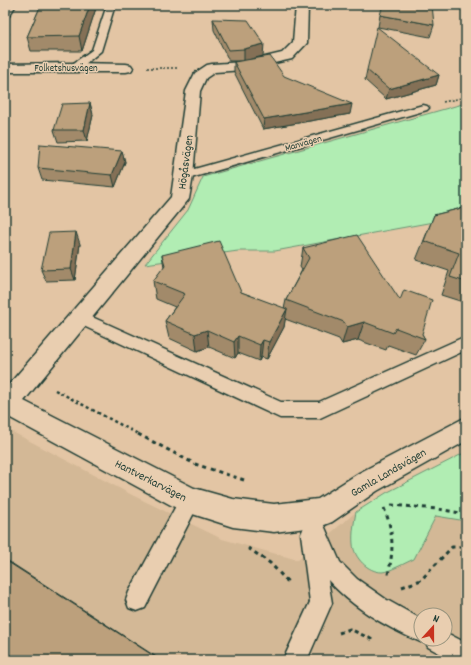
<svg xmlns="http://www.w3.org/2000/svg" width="471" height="665" font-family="Dekko,sans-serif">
  <rect width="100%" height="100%" fill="#e3c5a4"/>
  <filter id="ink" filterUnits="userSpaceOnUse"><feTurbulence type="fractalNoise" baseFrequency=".025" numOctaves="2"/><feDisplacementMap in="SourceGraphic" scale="8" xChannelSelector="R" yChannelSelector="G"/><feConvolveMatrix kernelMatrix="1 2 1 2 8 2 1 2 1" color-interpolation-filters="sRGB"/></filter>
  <g filter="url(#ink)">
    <path fill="#d3b896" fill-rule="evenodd" d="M 5,428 L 134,496 L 222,539 L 298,560 L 356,512 L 386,493 L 466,452 L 466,660 L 5,660 ZM 421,615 L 445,615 L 445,639 L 421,639 Z"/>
    <path fill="#b1edb3" stroke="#689574" d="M 466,103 L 466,216 L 275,251 L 238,251 L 145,264 L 188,210 L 203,177 Z
      M 466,452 L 466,521 L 436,516 L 414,559 C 407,562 389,572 382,572 C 368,572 354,558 353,544 C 352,533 354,523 356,512 L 386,493 Z"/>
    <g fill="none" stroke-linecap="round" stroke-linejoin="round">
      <defs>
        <path id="lane" d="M 107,5 L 115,5 L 101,51 L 79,69 L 71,69 L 70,67 L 71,65 L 92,50 Z
          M 423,105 L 427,106 L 429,108 L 427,110 L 184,180 L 180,179 L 178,176 L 180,173 Z
          M 81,312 L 281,402 L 319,402 L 466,336 L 466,350 L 320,418 L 280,418 L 75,322 L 73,318 L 75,314 Z
          M 190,490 L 197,493 L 200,500 L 197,507 L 145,608 L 137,611 L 129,608 L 126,600 L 129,592 L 183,493 Z
          M 309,504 L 316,507 L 340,562 L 357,579 L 387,600 L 421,619 L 421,639 L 445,639 L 445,632 L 466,643 L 466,660 L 452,660 L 428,647 L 425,640 L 421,642 C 387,628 352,607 328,580 L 332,603 L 307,660 L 283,660 L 310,602 L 301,534 L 304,527 L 299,514 L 302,507 Z"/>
        <path id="street" d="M 296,5 L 308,5 L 307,43 L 292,59 L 244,70 L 215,72 L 206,78 L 200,91 L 193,176 L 189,199 L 24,401 L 194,488 L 233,499 L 274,504 L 318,499 L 359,473 L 466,417 L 466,441 L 377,491 L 332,522 L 322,526 L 274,532 L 233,527 L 180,510 L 5,415 L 5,389 L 171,197 L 186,91 L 195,73 L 207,65 L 212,64 L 244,62 L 282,53 L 293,42 Z
          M 75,63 L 126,64 L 131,65 L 133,68 L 131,71 L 126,72 L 5,72 L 5,64 Z"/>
        <path id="secondary" d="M 5,5 L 16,5 L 9,16 L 5,17 Z"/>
      </defs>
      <use href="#lane" stroke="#1f3d34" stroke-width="3"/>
      <use href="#street" stroke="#1f3d34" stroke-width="3"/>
      <use href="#secondary" stroke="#1f3d34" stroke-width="3"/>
      <path stroke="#1f3d34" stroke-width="1.5" stroke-dasharray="2 2" stroke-linecap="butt" d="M 5,41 L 9,33
        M 147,68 L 178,68
        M 443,102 L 466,97"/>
      <path stroke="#1f3d34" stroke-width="2.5" stroke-dasharray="3 3" stroke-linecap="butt" d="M 55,390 L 140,435"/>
      <path stroke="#1f3d34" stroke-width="3" stroke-dasharray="4 4" stroke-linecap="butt" d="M 138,434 L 195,464 L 247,481
        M 391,505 L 438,509 L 466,514
        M 384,508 C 394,532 394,553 387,578
        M 248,548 L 270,563 L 289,583
        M 402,587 L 421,580 L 452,547 L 466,547
        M 339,633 L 350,629 L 371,639 L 371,637"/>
      <use href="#lane" fill="#e9ceb0" fill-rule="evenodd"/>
      <use href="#street" fill="#e9ceb0" fill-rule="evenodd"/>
      <use href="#secondary" fill="#e9ceb0" fill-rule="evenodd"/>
    </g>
    <path fill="#a28a6a" stroke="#1f3d34" d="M 41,5 L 97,5 L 82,51 L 31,51 L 27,37 Z
      M 380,15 L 434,25 L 430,37 L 378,27 Z
      M 213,19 L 263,56 L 244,61 L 229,61 L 214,30 Z
      M 234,62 L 350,114 L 263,129 L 234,72 Z
      M 367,70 L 439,75 L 436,85 L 386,99 L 365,80 Z
      M 90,103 L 93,115 L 87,141 L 58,142 L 54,130 Z
      M 122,151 L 125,162 L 115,187 L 42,180 L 38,168 Z
      M 466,207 L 466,306 L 463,302 L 441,295 L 449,271 L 416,260 L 434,215 Z
      M 80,244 L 75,280 L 46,281 L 41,270 Z
      M 303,248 L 422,334 L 425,339 L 416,355 L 388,345 L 386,350 L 358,340 L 342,344 L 339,339 L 285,319 L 284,327 L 267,359 L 261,357 L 259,361 L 238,353 L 235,358 L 209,347 L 197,351 L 169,338 L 165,321 L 175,307 L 156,299 L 153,281 L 164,267 L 162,255 L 241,292 L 284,309 L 286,300 L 302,270 L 300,267 Z"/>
    <path fill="#847056" stroke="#1f3d34" d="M 90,5 L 97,5 L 82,51 L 79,36 Z
      M 264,44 L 263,56 L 244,61 L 244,49 Z
      M 439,75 L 436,85 L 386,99 L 389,89 Z
      M 90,103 L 93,115 L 87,141 L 84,130 Z
      M 352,104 L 350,114 L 263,129 L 264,119 Z
      M 122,151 L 125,162 L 115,187 L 112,175 Z
      M 76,232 L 80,244 L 75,280 L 71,269 Z
      M 287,309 L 284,327 L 267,359 L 269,342 Z
      M 364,322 L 358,340 L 342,344 L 347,327 Z
      M 207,330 L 209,347 L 197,351 L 195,334 Z
      M 238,336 L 238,353 L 235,358 L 234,342 Z
      M 263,340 L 261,357 L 259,361 L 260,345 Z
      M 5,559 L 161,660 L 160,660 L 5,560 Z"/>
    <path fill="#bca07b" stroke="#1f3d34" d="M 41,5 L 90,5 L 79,36 L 27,37 Z
      M 383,5 L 432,5 L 434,25 L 380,15 Z
      M 213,19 L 248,20 L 264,44 L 244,49 L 229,50 Z
      M 377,27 L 439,75 L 389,89 L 367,70 Z
      M 270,56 L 284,76 L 352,104 L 264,119 L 234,62 Z
      M 90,103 L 84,130 L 54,130 L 62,104 Z
      M 40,144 L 122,151 L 112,175 L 38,168 Z
      M 466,207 L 466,282 L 450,277 L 459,253 L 424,241 L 434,215 Z
      M 76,232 L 71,269 L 41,270 L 49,233 Z
      M 357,235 L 400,300 L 404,290 L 432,300 L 422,334 L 425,339 L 396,328 L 393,333 L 364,322 L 347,327 L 344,322 L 286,300 L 309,258 L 303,248 Z
      M 219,241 L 241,292 L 287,309 L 269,342 L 263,340 L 260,345 L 238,336 L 234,342 L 207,330 L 195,334 L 165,321 L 185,294 L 153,281 L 165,265 L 162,255 Z
      M 5,560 L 160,660 L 5,660 Z"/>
  </g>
  <g text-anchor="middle" stroke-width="3" stroke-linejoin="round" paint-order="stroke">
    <g font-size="10" fill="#1f3d34" stroke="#e9ceb0">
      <text x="66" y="71">Folketshusvägen</text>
      <text transform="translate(303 142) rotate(-16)" y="4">Manvägen</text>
    </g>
    <g font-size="12" fill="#1f3d34" stroke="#e9ceb0">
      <text transform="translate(185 162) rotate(-82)" y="4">Högåsvägen</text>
      <text transform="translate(388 472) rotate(-30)" y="4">Gamla Landsvägen</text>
      <text transform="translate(151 480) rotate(27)" y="4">Hantverkarvägen</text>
    </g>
  </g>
  <rect width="471" height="665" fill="none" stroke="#e9ceb0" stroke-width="20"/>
  <rect x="10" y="10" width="451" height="645" fill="none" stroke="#1f3d34" stroke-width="1.5" filter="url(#ink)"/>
  <g transform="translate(433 627) rotate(21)"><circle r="19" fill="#e9ceb0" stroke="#98947e"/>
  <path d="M0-3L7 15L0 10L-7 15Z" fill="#c8321e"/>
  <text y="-6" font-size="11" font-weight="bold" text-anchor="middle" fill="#1f3d34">N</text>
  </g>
</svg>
